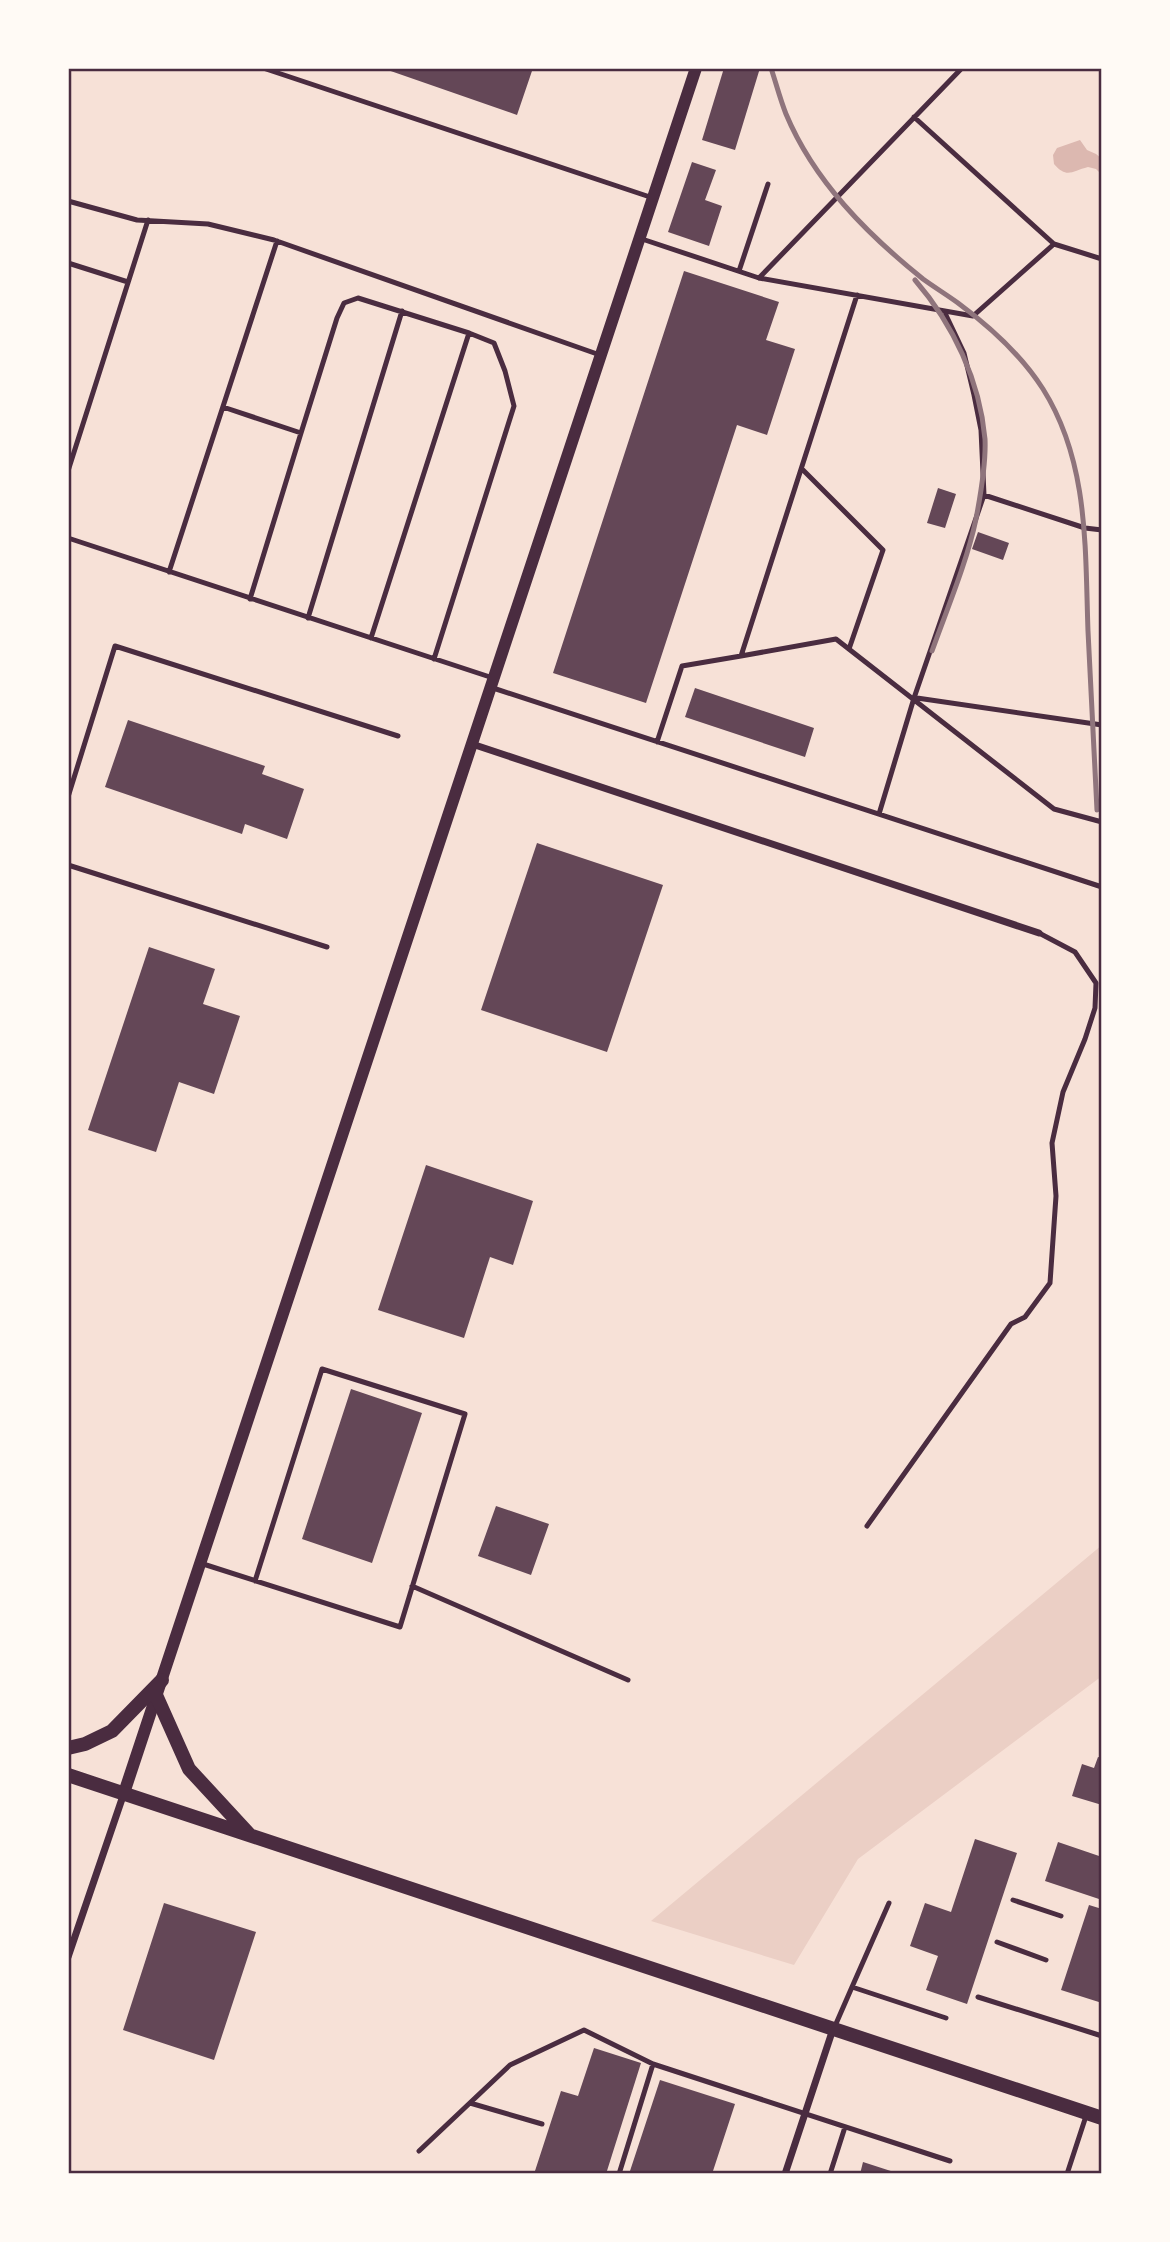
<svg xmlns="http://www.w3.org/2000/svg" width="1170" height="2242" font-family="Rubik,sans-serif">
  <rect width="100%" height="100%" fill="#f7e1d7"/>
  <path fill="#ebcfc5" d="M 1102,1545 L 1102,1676 L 858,1859 L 794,1965 L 651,1921 Z"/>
  <path fill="#dcb8b0" d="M 1080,140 L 1087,150 L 1096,154 L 1102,159 L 1102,175 L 1096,169 L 1088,167 C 1072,171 1067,179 1054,164 L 1053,155 L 1057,148 Z"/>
  <path fill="#644757" d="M 382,68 L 533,68 L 517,115 Z
    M 724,68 L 760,68 L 735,150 L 702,140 Z
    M 692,162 L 716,170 L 705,200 L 722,206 L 709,246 L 668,232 Z
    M 684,271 L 779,302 L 766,340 L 795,349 L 767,435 L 737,425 L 646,703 L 553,673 Z
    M 938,488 L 956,494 L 945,528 L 927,523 Z
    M 978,532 L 1009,543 L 1003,560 L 972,549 Z
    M 695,688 L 814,728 L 805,757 L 685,717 Z
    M 128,720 L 265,766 L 262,774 L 304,789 L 287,839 L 245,824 L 242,834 L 105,787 Z
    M 537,843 L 663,885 L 607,1052 L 481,1010 Z
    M 149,947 L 215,969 L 203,1004 L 240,1016 L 214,1094 L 179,1082 L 156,1152 L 88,1130 Z
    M 426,1165 L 533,1201 L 513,1265 L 490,1257 L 464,1338 L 378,1310 Z
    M 351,1389 L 422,1413 L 372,1563 L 302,1539 Z
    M 496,1506 L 549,1524 L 531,1575 L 478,1556 Z
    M 1098,1757 L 1102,1758 L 1102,1805 L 1072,1796 L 1082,1764 L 1094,1768 Z
    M 975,1839 L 1017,1853 L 967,2004 L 926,1990 L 938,1956 L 910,1946 L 925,1903 L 951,1912 Z
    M 1058,1842 L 1102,1857 L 1102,1900 L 1045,1881 Z
    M 164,1903 L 256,1932 L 214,2060 L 123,2030 Z
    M 1089,1905 L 1102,1909 L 1102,2003 L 1061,1990 Z
    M 594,2048 L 641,2063 L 606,2174 L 534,2174 L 561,2091 L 578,2096 Z
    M 660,2080 L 735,2104 L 712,2174 L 629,2174 Z
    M 863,2162 L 897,2173 L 897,2174 L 860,2174 Z"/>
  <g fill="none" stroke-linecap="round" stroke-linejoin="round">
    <path stroke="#4a2c40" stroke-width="5" d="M 263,68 L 653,198
      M 914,117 L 1054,244 L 1102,259
      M 68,201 L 137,220 L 208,224 L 274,240 L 600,355
      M 639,238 L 759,278 L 973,316 L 1054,244
      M 68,263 L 128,282
      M 739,271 L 768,184
      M 759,278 L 962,68
      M 223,407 L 301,433 L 337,318 L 344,303 L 358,298 L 469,333 L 494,343 L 505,371 L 514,406 L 434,659
      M 802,469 L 883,550 L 849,649
      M 68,471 L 148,220
      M 984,495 L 1085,528 L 1102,530
      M 68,538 L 493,678
      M 169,572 L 277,241
      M 250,599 L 301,433
      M 308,618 L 402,311
      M 371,638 L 469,333
      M 741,656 L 836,639 L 1054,809 L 1102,822
      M 490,687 L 1102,887
      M 917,698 L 1102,725
      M 657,742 L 682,666 L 741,656 L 857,295
      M 68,797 L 115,646 L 398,736
      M 879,814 L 914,698 L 984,495 L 981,430 L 974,395 L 964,353 L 944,311
      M 68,865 L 327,947
      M 867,1526 L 1011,1324 L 1025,1317 L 1050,1283 L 1056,1196 L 1052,1143 L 1063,1092 L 1085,1039 L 1095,1008 L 1096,983 L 1075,952 L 1039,933
      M 200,1563 L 400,1627 L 465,1414 L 322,1369 L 255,1581
      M 412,1586 L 628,1680
      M 1013,1900 L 1061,1916
      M 997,1942 L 1046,1960
      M 852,1987 L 889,1903
      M 978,1997 L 1102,2036
      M 835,2026 L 852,1987 L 946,2018
      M 470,2103 L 542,2124
      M 419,2151 L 510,2065 L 584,2030 L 653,2064
      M 619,2174 L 653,2064 L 950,2161
      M 830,2174 L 845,2127
      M 1067,2174 L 1087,2113"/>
    <path stroke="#4a2c40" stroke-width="7" d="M 472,744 L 1039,933
      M 68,1957 L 124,1793
      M 785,2174 L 833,2029"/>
    <path stroke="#4a2c40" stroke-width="12" d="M 124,1793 L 696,68"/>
    <path stroke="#4a2c40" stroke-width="14" d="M 156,1695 L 189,1769 L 249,1834
      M 68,1748 L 85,1744 L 112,1731 L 162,1680
      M 68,1775 L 1102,2118"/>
    <path stroke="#8f747c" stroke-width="5" d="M 771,68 C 776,83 780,99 786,114 C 814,181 867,234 923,279 C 934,287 947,295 958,303 C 989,326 1022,356 1043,389 C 1089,462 1085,548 1088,631 C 1091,691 1094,750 1097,810
      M 915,280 C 953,324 980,381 985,439 C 986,460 980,498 976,519 C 967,562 947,609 932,651"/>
  </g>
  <rect width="1170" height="2242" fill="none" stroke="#fffaf5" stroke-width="140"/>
  <rect x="70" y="70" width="1030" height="2102" fill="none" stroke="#4a2c40" stroke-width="2.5"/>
</svg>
